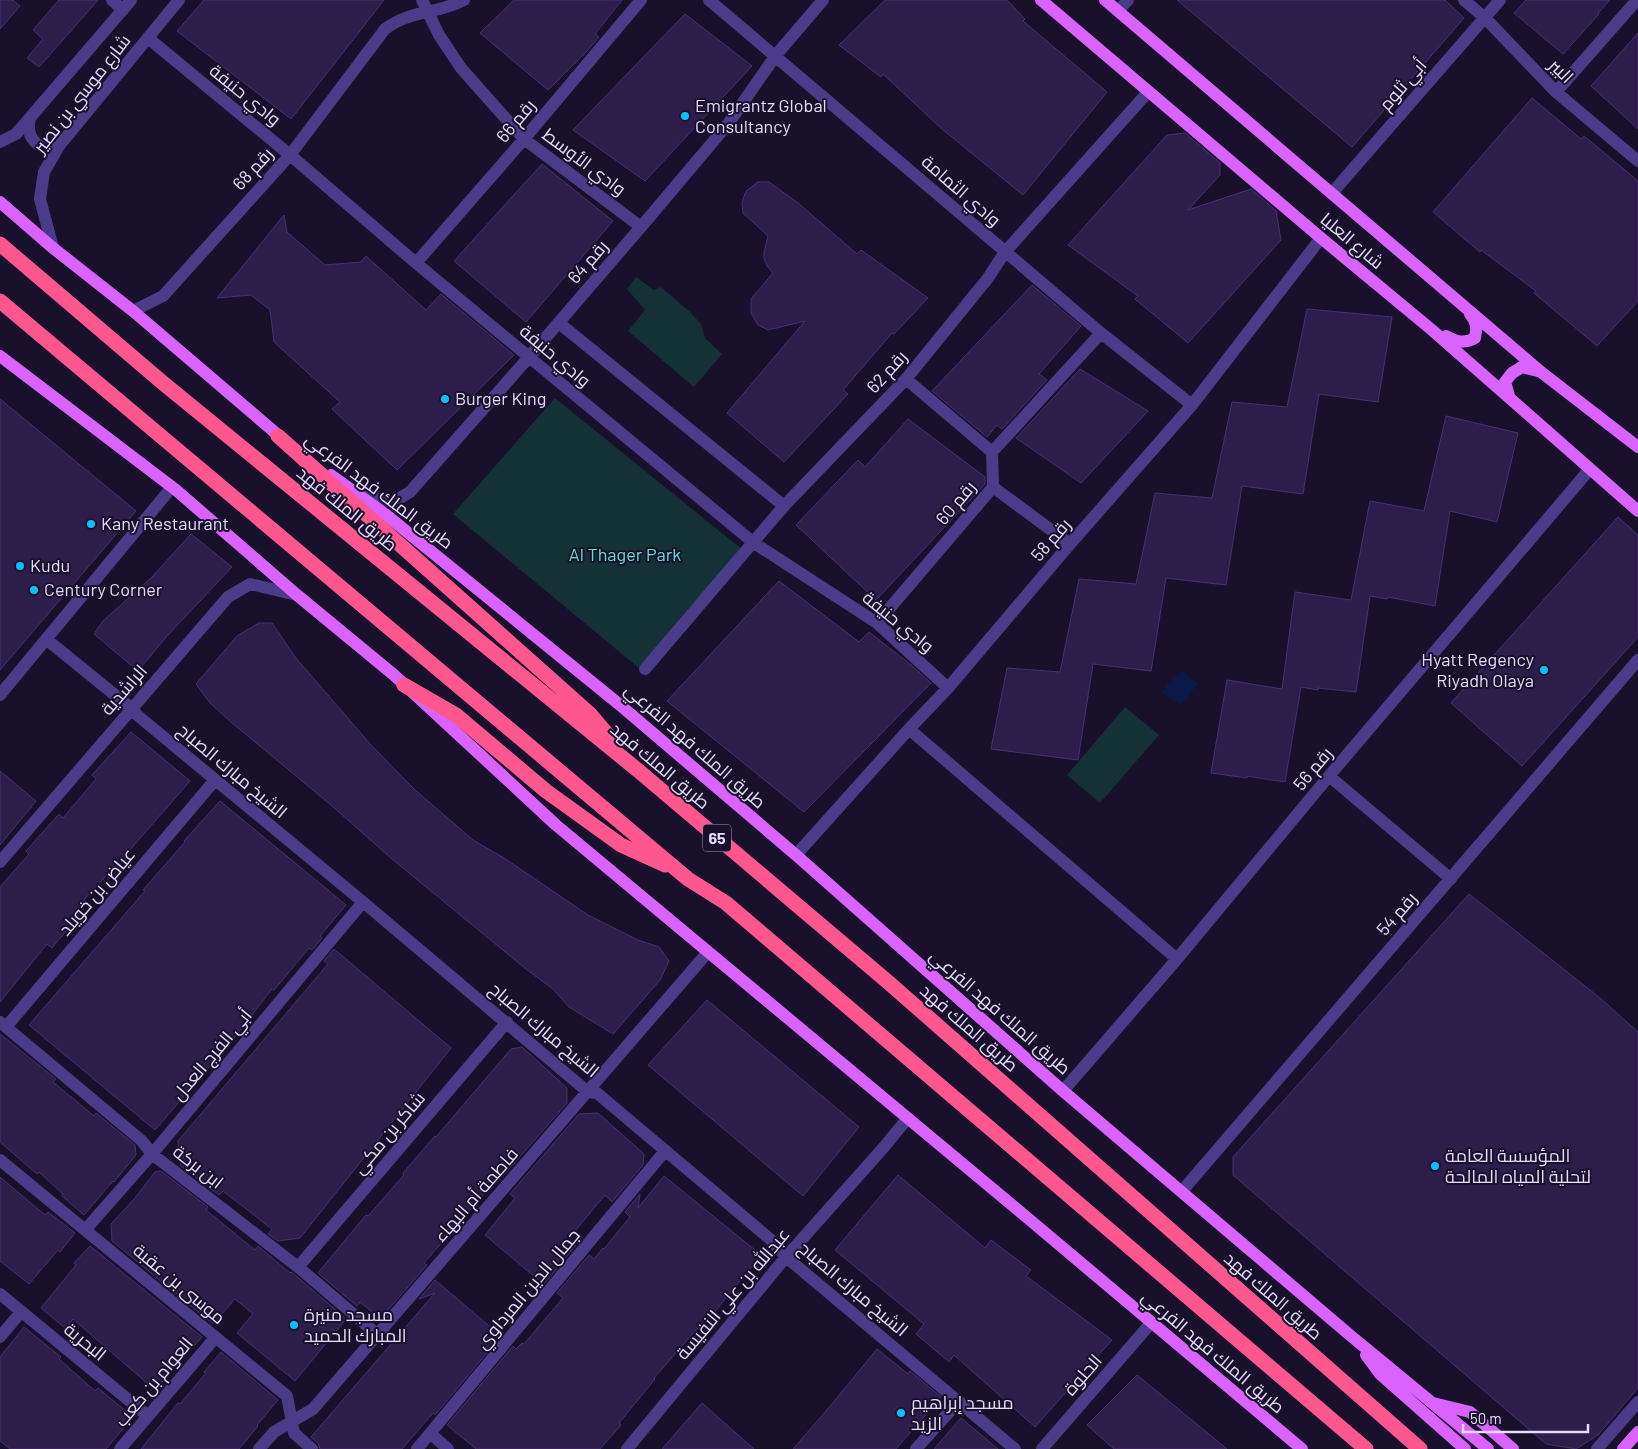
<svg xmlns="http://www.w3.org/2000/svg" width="1638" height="1449" font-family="Barlow,Cairo,sans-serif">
  <rect width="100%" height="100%" fill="#19112b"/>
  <path fill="#143135" d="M 636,277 L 654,290 L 661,287 L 690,312 L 701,324 L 705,338 L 722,354 L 694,387 L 628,331 L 645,310 L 627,289 Z
    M 555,398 L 744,551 L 640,669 L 453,514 Z
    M 1125,707 L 1159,735 L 1100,803 L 1067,775 Z"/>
  <path fill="#0b1949" d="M 1181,670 L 1198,684 L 1180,705 L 1161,692 Z"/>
  <path fill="#2d1d4b" stroke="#482f77" d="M 0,0 L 13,0 L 20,6 L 0,29 Z
    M 59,0 L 98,0 L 39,67 L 27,58 L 43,39 L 33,30 Z
    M 204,0 L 384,0 L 291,119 L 177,31 Z
    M 514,0 L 622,0 L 595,34 L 599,37 L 587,51 L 548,90 L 480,33 Z
    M 885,0 L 1007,0 L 1025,19 L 1023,21 L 1107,92 L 1023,195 L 942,129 L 883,74 L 881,77 L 839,45 Z
    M 1177,0 L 1445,0 L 1464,18 L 1352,147 Z
    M 1526,0 L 1610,0 L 1598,13 L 1599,14 L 1563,54 L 1514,13 Z
    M 685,14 L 752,66 L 645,181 L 573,130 Z
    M 1638,33 L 1638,129 L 1591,86 Z
    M 1532,98 L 1581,139 L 1584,136 L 1638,181 L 1638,301 L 1597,346 L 1534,293 L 1536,291 L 1481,250 L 1480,252 L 1433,212 Z
    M 1185,133 L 1220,163 L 1220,175 L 1188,210 L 1251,189 L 1276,211 L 1281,240 L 1188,343 L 1135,299 L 1138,296 L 1068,245 L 1167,135 Z
    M 542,164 L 613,221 L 526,322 L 454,261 Z
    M 758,182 L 769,182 L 798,203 L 857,254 L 861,250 L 928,298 L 894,334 L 892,333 L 843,390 L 848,394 L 784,462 L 727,413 L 805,321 L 768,330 L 758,325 L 751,313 L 751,299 L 773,273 L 767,266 L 764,258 L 764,252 L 768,236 L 743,213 L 742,202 L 746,191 Z
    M 284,215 L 287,232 L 325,265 L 361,262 L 366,256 L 426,310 L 441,294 L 514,355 L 397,470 L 332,409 L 340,402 L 274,342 L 270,310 L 251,295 L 217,298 Z
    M 1032,285 L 1081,326 L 1039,374 L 1047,380 L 1002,429 L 997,425 L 987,437 L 932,391 Z
    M 1307,309 L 1392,317 L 1378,402 L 1319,394 L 1303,494 L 1242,486 L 1226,585 L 1166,578 L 1151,671 L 1093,664 L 1078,760 L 991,749 L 1007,668 L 1060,672 L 1079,579 L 1136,584 L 1155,493 L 1212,498 L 1232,402 L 1287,407 Z
    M 1080,369 L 1148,411 L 1081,483 L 1016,438 Z
    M 0,399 L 136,511 L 0,670 Z
    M 1446,416 L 1518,433 L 1497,522 L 1450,511 L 1435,606 L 1388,597 L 1387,599 L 1370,596 L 1356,692 L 1318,688 L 1318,690 L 1301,687 L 1285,782 L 1247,776 L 1247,778 L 1211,773 L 1227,680 L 1282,689 L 1295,592 L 1351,600 L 1370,501 L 1424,511 Z
    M 908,419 L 985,477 L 985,484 L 876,600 L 796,525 L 858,460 L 865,467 Z
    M 1618,517 L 1638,535 L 1638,637 L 1522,766 L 1451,703 Z
    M 191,534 L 232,567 L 167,636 L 138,671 L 94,634 L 103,621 L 152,577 Z
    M 779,581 L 859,642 L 869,632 L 911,665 L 931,683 L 804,812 L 667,701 Z
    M 259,623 L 272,623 L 295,657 L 371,745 L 414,789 L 473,840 L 504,858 L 588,915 L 638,940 L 659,947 L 669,961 L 660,980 L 613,1034 L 569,1007 L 553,989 L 526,969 L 392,859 L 331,805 L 231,722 L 210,703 L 196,684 L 237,636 Z
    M 131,732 L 190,781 L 121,860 L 79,905 L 84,909 L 52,948 L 47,944 L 0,1002 L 0,887 L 29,854 L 26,851 L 59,814 L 63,818 L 96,779 L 92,775 Z
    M 0,771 L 36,801 L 0,845 Z
    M 220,801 L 346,905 L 320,936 L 322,938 L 312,950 L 309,948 L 274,990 L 272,989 L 234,1038 L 155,1130 L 29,1025 L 145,891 L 143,890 L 185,842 L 184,841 Z
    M 1469,894 L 1600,998 L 1638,1032 L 1638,1388 L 1598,1435 L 1576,1449 L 1546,1444 L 1233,1175 L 1233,1157 Z
    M 334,949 L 451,1048 L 300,1238 L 278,1241 L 268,1234 L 272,1229 L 223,1191 L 219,1195 L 181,1166 L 178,1141 L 328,964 L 324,961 Z
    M 707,1000 L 859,1127 L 803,1196 L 648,1065 Z
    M 0,1034 L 56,1079 L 53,1082 L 94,1116 L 96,1113 L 135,1145 L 136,1155 L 114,1182 L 113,1181 L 84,1215 L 62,1196 L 63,1194 L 39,1172 L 37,1174 L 0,1142 Z
    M 522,1047 L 567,1088 L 567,1103 L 497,1183 L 495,1181 L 458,1224 L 424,1263 L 427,1265 L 387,1311 L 376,1315 L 360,1302 L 357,1306 L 318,1273 L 366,1215 L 368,1216 L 404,1175 L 403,1173 L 435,1136 L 436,1137 L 511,1049 Z
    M 598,1113 L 644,1154 L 643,1165 L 612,1202 L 605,1195 L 569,1238 L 576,1245 L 545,1283 L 542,1283 L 485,1235 L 515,1198 L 510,1194 L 579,1114 Z
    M 161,1171 L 208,1207 L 206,1210 L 255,1250 L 258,1246 L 290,1273 L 291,1272 L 293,1273 L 346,1319 L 295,1381 L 237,1333 L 253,1314 L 235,1299 L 213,1324 L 112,1241 L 111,1224 L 135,1198 L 155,1172 Z
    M 898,1175 L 985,1248 L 991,1240 L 1031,1270 L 1026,1276 L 1112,1340 L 1035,1427 L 954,1355 L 949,1362 L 916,1334 L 924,1324 L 835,1250 Z
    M 664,1176 L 761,1255 L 704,1325 L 702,1323 L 654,1378 L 655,1379 L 619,1423 L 621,1425 L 600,1449 L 476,1449 L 447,1425 L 513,1346 L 516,1349 L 522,1343 L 524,1344 L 563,1298 L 557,1293 L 589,1255 L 594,1259 L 603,1248 L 604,1249 L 630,1217 L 625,1212 L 640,1194 L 638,1208 Z
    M 0,1177 L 45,1215 L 48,1212 L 75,1233 L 60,1252 L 58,1250 L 29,1284 L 0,1261 Z
    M 90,1246 L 202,1337 L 155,1390 L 73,1319 L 65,1328 L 41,1308 L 76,1265 L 74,1263 Z
    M 435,1280 L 501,1336 L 435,1415 L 433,1413 L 402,1449 L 320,1449 L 318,1443 L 311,1437 L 435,1293 L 419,1299 Z
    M 24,1327 L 61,1357 L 59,1359 L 95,1391 L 98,1388 L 133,1417 L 106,1449 L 10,1449 L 0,1441 L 0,1357 Z
    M 877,1349 L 908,1374 L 910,1371 L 941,1397 L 896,1449 L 793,1449 L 832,1404 Z
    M 221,1352 L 278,1400 L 257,1425 L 258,1426 L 239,1449 L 141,1449 L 178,1403 L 180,1404 L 206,1373 L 204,1372 Z
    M 1137,1375 L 1227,1449 L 1114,1449 L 1087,1425 Z
    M 702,1403 L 754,1449 L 662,1449 Z
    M 961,1418 L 998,1449 L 934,1449 Z"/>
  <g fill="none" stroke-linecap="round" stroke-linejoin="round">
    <path stroke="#4b3c89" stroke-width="12" d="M 1597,1449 L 1638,1402"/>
    <path stroke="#4b3c89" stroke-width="12" d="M 112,0 L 123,10
      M 422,0 L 439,35 L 461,68 L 524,139 L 641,227
      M 709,0 L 1101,333 L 1192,405
      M 1464,0 L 1485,18 L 1556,92 L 1638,161
      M 1118,11 L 1128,0
      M 148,38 L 290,155 L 416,263 L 529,357 L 754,543 L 877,623 L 948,688
      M 1556,92 L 1637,0
      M 1332,193 L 1500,0
      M 416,263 L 524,139 L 641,0
      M 133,311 L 163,296 L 290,155 L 385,29 C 412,9 436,15 464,0
      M 559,323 L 784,506
      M 906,379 L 992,452
      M 993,487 L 1070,544
      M 359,493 L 372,498 L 393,502 L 410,492 L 529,357 L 641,227 L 728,124 L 776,55 L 823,0
      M 877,623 L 993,487 L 992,452 L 1101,333
      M 46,639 L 131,708 L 137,715 L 363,902 L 588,1092 L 597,1093 L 770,1239 L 786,1257 L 1015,1449
      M 645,669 L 784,506 L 906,379 L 988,278 L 1005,252 L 1148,92
      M 0,695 L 172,487
      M 909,729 L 1177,959
      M 1329,776 L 1451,879
      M 796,855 L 909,729 L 948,688 L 1070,544 L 1192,405 L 1321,238
      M 0,862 L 228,597 L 250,584 L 297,595
      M 0,1022 L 142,1141 L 152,1154 L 298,1267 L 378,1335
      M 6,1027 L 215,780
      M 1063,1091 L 1177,959 L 1329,776 L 1590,469
      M 0,1160 L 287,1396 L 294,1433 L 312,1449
      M 1182,1191 L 1638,660
      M 86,1229 L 152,1154 L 363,902
      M 298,1267 L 507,1022
      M 0,1294 L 148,1416
      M 0,1337 L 21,1312
      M 431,1434 L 448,1449
      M 120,1449 L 215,1338
      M 259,1449 L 274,1432 L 313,1409 L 708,952
      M 417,1449 L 665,1151
      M 627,1449 L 786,1257 L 884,1147 L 907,1119
      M 916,1449 L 959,1401
      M 1042,1449 L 1151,1323"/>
    <path stroke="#4b3c89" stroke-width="12" d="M 30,118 C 25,138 39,153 59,146
      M 0,142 L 16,134 L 131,0
      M 53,248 L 40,199 L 44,172 L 59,146 L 179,0"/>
    <path stroke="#da63fe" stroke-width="12" d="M 1041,0 L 1321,238 L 1432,330 L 1638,511
      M 1105,0 L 1541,372 L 1638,447
      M 0,202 L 53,248 L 133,311 L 285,441
      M 1446,336 C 1456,342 1464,344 1475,338 C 1477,328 1477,322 1470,314
      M 0,356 L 176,490 L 297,595 L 394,675 L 556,825 L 1024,1215 L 1302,1449
      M 1509,396 L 1505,382 L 1512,373 L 1522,367 L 1538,371
      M 331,475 L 385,514 L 620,705 L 796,855 L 1063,1091 L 1351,1336 L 1488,1449
      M 1366,1355 L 1380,1374 L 1465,1449
      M 1433,1403 L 1470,1412 L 1513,1449
      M 1623,1449 L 1638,1432"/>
    <path stroke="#fe578f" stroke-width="15" d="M 0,244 L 163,383 L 640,772 L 888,982 L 1420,1449
      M 0,301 L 688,879 L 726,903 L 1366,1449
      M 278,436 L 590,714 L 613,741
      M 404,685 L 456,715 L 546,791 L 621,845 L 665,865"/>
  </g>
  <g fill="#08c1fe" stroke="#19112b" stroke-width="2">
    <circle cx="685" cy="116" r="5"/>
    <circle cx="445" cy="399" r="5"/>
    <circle cx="91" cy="524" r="5"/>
    <circle cx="20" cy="566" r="5"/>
    <circle cx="34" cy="590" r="5"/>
    <circle cx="1544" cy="670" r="5"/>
    <circle cx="1435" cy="1166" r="5"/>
    <circle cx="294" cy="1325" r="5"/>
    <circle cx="901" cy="1413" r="5"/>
  </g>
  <g text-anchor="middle" stroke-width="4" stroke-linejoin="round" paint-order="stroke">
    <rect fill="#19112b" stroke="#a79ebf" stroke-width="1" x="703" y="824.5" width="28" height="27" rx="4"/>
    <g font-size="16" font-weight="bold" fill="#e4dbff">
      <text x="717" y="844">65</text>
    </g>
    <g font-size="18" fill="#e4dbff" stroke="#19112b">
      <text transform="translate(1561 71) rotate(45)" y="6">البير</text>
      <text transform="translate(1403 85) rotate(-49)" y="6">أبي ثلوم</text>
      <text transform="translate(82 94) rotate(-52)" y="6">شارع موسي بن نصير</text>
      <text transform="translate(245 95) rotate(39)" y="6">وادي حنيفة</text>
      <text transform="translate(516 121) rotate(-50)" y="6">رقم 66</text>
      <text transform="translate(584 162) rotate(37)" y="6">وادي الأوسط</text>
      <text transform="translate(253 169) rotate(-48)" y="6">رقم 68</text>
      <text transform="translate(961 191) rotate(41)" y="6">وادي الثمامة</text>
      <text transform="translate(1352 241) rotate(40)" y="6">شارع العليا</text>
      <text transform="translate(588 262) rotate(-49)" y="6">رقم 64</text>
      <text transform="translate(555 356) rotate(40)" y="6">وادي حنيفة</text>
      <text transform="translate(887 372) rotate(-48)" y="6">رقم 62</text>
      <text transform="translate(379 491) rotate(37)" y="6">طريق الملك فهد الفرعي</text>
      <text transform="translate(956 503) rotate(-50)" y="6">رقم 60</text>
      <text transform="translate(347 509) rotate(39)" y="6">طريق الملك فهد</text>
      <text transform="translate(1051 540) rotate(-49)" y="6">رقم 58</text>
      <text transform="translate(898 622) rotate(39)" y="6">وادي حنيفة</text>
      <text transform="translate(124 690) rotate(-49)" y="6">الراشدية</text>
      <text transform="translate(695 746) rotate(41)" y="6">طريق الملك فهد الفرعي</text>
      <text transform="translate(660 766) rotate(40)" y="6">طريق الملك فهد</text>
      <text transform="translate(1313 769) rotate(-50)" y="6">رقم 56</text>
      <text transform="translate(232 771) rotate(40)" y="6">الشيخ مبارك الصباح</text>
      <text transform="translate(97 892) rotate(-50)" y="6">عياض بن خويلد</text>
      <text transform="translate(1397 914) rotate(-49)" y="6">رقم 54</text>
      <text transform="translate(1000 1012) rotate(41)" y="6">طريق الملك فهد الفرعي</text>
      <text transform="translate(969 1028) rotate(41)" y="6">طريق الملك فهد</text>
      <text transform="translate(544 1030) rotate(40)" y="6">الشيخ مبارك الصباح</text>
      <text transform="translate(212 1055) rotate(-50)" y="6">أبي الفرج العدل</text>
      <text transform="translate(389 1133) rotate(-50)" y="6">شاكر بن مكي</text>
      <text transform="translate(198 1167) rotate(38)" y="6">ابن بركة</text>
      <text transform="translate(476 1195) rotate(-49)" y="6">فاطمة أم البهاء</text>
      <text transform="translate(179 1284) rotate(40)" y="6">موسى بن عقبة</text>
      <text transform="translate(528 1289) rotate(-50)" y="6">جمال الدين المرداوي</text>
      <text transform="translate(853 1289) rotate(40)" y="6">الشيخ مبارك الصباح</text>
      <text transform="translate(733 1294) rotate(-50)" y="6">عبدالله بن علي النفيسة</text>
      <text transform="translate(1273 1296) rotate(41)" y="6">طريق الملك فهد</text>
      <text transform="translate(85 1342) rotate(39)" y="6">البحرية</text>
      <text transform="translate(1213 1352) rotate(40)" y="6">طريق الملك فهد الفرعي</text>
      <text transform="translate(1083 1375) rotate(-49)" y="6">الحلوة</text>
      <text transform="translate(154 1382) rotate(-50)" y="6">العوام بن كعب</text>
    </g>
    <g font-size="18" fill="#e4dbff" stroke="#19112b" text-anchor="start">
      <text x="695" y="112">Emigrantz Global<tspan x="695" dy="21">Consultancy</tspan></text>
      <text x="455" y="405">Burger King</text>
      <text x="101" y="530">Kany Restaurant</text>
      <text x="30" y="572">Kudu</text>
      <text x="44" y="596">Century Corner</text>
      <text x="1534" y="666" text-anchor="end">Hyatt Regency<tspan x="1534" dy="21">Riyadh Olaya</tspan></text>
      <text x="1445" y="1162">المؤسسة العامة<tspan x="1445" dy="21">لتحلية المياه المالحة</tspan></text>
      <text x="304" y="1321">مسجد منيرة<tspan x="304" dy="21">المبارك الحميد</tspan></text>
      <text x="911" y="1409">مسجد إبراهيم<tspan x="911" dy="21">الزيد</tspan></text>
    </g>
    <g font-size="18" fill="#65e0d3" stroke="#19112b">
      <text x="625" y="561">Al Thager Park</text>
    </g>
  </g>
  <path d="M1463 1424v8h125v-8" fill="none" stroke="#e4dbff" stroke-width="2.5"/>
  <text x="1470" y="1424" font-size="15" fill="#e4dbff" stroke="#19112b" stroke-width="4" paint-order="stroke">50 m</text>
</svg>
